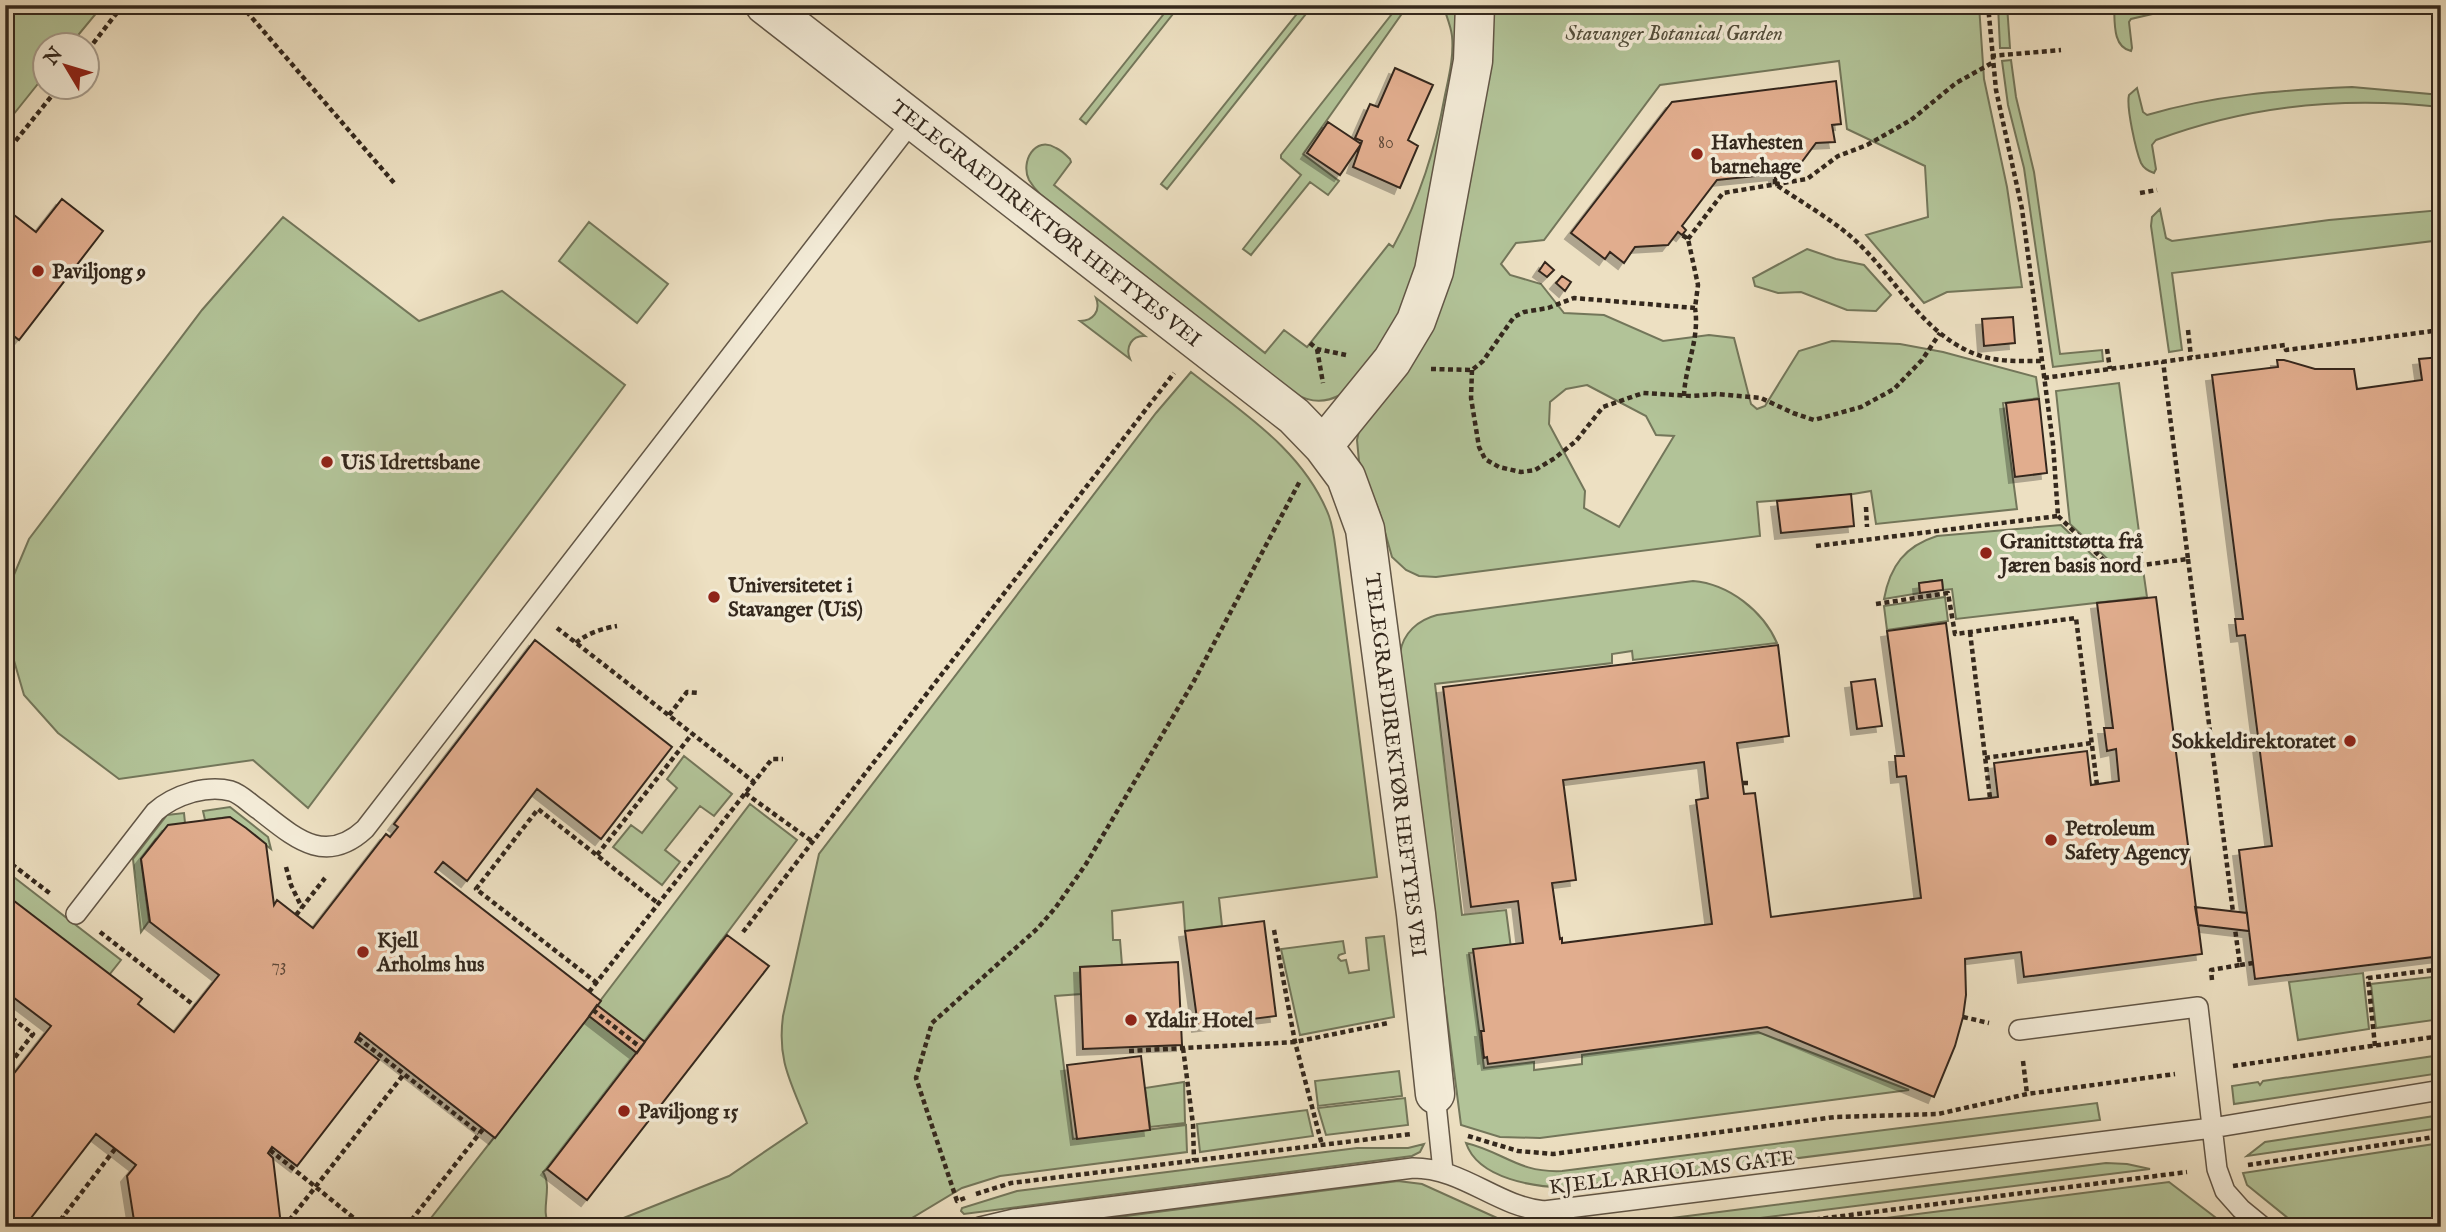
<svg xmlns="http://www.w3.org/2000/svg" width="2446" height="1232" font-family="'IM FELL English',serif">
  <defs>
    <filter id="shadow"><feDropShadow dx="-6" dy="6" stdDeviation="0" flood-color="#0004"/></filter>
  </defs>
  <rect width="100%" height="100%" fill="#ede0c2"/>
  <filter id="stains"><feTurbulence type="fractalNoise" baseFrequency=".00286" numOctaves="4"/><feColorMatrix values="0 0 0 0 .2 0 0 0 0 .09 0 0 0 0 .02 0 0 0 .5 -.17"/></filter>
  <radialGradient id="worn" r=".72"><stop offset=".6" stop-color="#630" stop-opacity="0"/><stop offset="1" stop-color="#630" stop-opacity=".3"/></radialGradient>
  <path fill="#b2c398" stroke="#73765a" stroke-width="2" fill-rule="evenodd" d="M 5,5 L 103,5 L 70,45 L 46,46 L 45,75 L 5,125 Z
    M 1171,5 L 1180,5 L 1086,124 L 1080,119 Z
    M 1304,5 L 1313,5 L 1167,189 L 1161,184 Z
    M 1399,5 L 1408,5 L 1303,154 L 1339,181 L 1328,195 L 1310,182 L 1251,255 L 1243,249 L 1301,175 L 1281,158 L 1281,155 Z
    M 1443,5 L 1461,5 L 1464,31 L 1407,315 L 1340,395 C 1325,403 1311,403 1296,394 L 1040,194 C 1036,190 1032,185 1029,180 C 1020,162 1035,135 1056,148 C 1061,150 1066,155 1070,159 L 1071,162 L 1054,185 L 1265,353 L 1284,330 L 1307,347 L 1389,244 L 1393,247 C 1420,198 1435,150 1445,95 C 1449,76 1454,56 1452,36 C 1451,26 1446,15 1443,5 Z
    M 1489,5 L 1979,5 L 1984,79 L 2007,187 L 2022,287 L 1947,292 L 1924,303 L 1866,235 L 1928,217 L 1925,166 L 1847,129 L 1839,61 L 1660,85 L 1544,240 L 1516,243 L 1501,264 L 1510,275 L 1541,284 L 1564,313 L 1604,315 L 1663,341 L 1709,335 L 1734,338 L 1751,404 L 1757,409 L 1765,406 L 1799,351 L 1832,341 L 1900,344 L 1943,352 L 2036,377 L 2039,398 L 2003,403 L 2017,509 L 1876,524 L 1871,491 L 1847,495 L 1757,502 L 1760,536 L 1436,577 L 1419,576 L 1406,570 L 1392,557 L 1379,511 L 1359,461 L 1357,440 L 1360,426 L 1388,381 ZM 1587,385 L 1646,416 L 1656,435 L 1674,436 L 1619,527 L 1584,508 L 1585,491 L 1549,424 L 1550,402 L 1566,389 Z
    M 1998,5 L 2007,5 L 2010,48 L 2000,48 Z
    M 2114,5 L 2191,5 L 2131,19 L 2129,22 L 2132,48 L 2131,51 C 2112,47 2115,21 2114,5 Z
    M 2011,60 L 2016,97 L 2034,172 L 2060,354 L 2102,350 L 2103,361 L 2053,367 L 2024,168 L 2008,105 L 2002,61 Z
    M 2352,87 L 2441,95 L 2441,107 C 2344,96 2247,106 2156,140 L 2152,145 L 2156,169 L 2154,173 C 2148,171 2144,169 2141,163 C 2136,151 2126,107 2129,95 L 2137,88 L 2143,112 L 2147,115 C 2214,95 2282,90 2352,87 Z
    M 2160,209 L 2166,238 L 2172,241 L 2329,220 L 2441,210 L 2441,240 L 2172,273 L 2182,350 L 2169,352 L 2151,226 L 2152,217 Z
    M 283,217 L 419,321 L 502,291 L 625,385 L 308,808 L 253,760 L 119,779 L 58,733 L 24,695 L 8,640 L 8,589 L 29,539 L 202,310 Z
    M 589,222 L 668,284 L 637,323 L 559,261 Z
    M 1807,249 L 1836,259 L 1864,265 L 1891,295 L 1876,311 L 1847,310 L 1801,292 L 1778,293 L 1755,286 L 1753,278 Z
    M 1096,298 L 1145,336 C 1132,335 1125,347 1130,359 L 1080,321 C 1093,321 1101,311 1096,298 Z
    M 1191,372 C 1243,413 1304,451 1329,516 C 1334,530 1335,545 1337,559 L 1377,877 L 1219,898 L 1222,926 L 1185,931 L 1183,902 L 1112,911 L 1113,940 L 1120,940 L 1122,965 L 1080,967 L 1081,994 L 1055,996 L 1073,1139 L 1186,1125 L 1187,1152 L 1000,1176 L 962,1188 L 897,1227 L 601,1227 L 729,1176 L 807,1123 C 791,1082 777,1061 783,1016 L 819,854 L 1156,413 Z
    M 2119,383 L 2143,562 L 2114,565 L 2070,524 L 2056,391 Z
    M 2061,525 L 2111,573 L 2143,569 L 2147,597 L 1956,619 L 1952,589 L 1943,590 L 1942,580 L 1919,583 L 1920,593 L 1884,599 C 1890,566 1905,546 1937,536 Z
    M 1693,581 C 1729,584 1763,611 1777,643 L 1633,660 L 1632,651 L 1612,654 L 1612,663 L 1435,684 L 1462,915 L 1506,910 L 1511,948 L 1469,953 L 1484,1068 L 1534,1062 L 1534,1070 L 1582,1064 L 1582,1055 L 1758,1032 L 1909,1090 L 1540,1138 L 1500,1137 L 1461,1125 L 1400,653 C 1403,633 1418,620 1437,615 Z
    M 1945,597 L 1948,621 L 1887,630 L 1884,606 Z
    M 684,756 L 732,794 L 714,816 L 700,806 L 665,850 L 680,862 L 662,885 L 613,847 L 631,825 L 642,833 L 677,788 L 667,779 Z
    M 750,804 L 797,840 L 645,1042 L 597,1005 Z
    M 230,807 L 268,837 L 271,849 L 229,817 L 205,820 L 203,811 Z
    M 184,813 L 185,823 L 156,839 L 141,859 L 149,921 L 141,932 L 133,859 L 167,815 Z
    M 11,875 L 121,960 L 109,975 L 5,895 L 5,882 Z
    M 1384,936 L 1394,1017 L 1300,1035 L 1281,949 L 1343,941 L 1345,953 L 1339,955 L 1338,958 L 1341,961 L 1346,960 L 1349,973 L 1369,970 L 1366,938 Z
    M 2363,973 L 2369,1029 L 2298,1040 L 2289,982 Z
    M 2441,976 L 2441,1019 L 2376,1028 L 2371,984 Z
    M 589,1016 L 637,1053 L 547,1169 L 543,1172 C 553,1188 540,1208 549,1227 L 424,1227 Z
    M 2441,1055 L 2441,1073 L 2234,1104 L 2232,1086 L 2258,1082 L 2260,1085 L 2263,1081 Z
    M 1399,1071 L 1402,1096 L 1318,1106 L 1315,1081 Z
    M 1184,1082 L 1185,1123 L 1150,1127 L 1145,1088 Z
    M 1405,1098 L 1408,1125 L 1326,1135 L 1318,1108 Z
    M 2097,1103 L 2100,1120 L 1569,1187 C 1536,1188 1478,1179 1466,1143 C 1504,1152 1518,1173 1562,1171 Z
    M 1307,1110 L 1313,1136 L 1200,1152 L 1197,1124 Z
    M 2441,1115 L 2441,1128 L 2247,1156 L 2265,1142 Z
    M 2441,1143 L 2441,1227 L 2299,1227 L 2247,1185 L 2243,1173 Z
    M 1424,1144 L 1420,1152 L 1412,1156 L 964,1214 L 961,1211 L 962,1208 L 1017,1191 L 1357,1148 L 1408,1148 Z
    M 2106,1163 L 2127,1164 L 2150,1169 L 1689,1227 L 1601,1227 Z
    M 1398,1181 L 1422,1184 L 1517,1227 L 1040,1227 Z
    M 2169,1182 L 2228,1227 L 1815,1227 Z"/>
  <path fill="#e1ad8e" stroke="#34281d" stroke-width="2" fill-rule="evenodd" filter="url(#shadow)" d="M 1395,68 L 1433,85 L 1408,140 L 1418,146 L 1400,188 L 1353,167 L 1362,141 L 1355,138 L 1370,104 L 1378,107 Z
    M 1836,81 L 1841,124 L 1832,125 L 1835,142 L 1816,143 L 1795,171 L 1781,173 L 1781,178 L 1775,179 L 1775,174 L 1717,180 L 1682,226 L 1686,230 L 1682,235 L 1678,232 L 1668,245 L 1635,247 L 1624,263 L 1610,252 L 1605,259 L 1571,233 L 1672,102 Z
    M 1328,122 L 1361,144 L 1340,175 L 1307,153 Z
    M 62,199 L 103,231 L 19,340 L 5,329 L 5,208 L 36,232 Z
    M 1545,262 L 1554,270 L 1547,277 L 1539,271 Z
    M 1562,276 L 1571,282 L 1565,291 L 1556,283 Z
    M 2013,317 L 2015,343 L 1984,346 L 1982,319 Z
    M 2441,357 L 2441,956 L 2255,979 L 2239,850 L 2272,846 L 2245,635 L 2237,636 L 2235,619 L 2243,619 L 2212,375 L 2278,367 L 2277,360 L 2284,360 L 2315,369 L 2354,369 L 2357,389 L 2422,380 L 2419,359 Z
    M 2039,399 L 2047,473 L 2015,477 L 2006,403 Z
    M 1851,494 L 1854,526 L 1781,533 L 1777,501 Z
    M 1942,580 L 1943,590 L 1920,593 L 1919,583 Z
    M 2156,597 L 2202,954 L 2024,977 L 2021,952 L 1965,959 L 1966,995 L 1963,1017 L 1955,1046 L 1934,1097 L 1767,1027 L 1488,1064 L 1487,1057 L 1484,1058 L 1481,1031 L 1484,1031 L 1473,949 L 1523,943 L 1518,901 L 1471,907 L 1443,687 L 1778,645 L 1789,736 L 1737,743 L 1744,794 L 1755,793 L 1771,917 L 1921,898 L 1906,776 L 1897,777 L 1895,756 L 1904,756 L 1887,631 L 1946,623 L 1969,800 L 1990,798 L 1998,797 L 1994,763 L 2087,751 L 2091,785 L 2119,781 L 2116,749 L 2107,751 L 2104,728 L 2113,728 L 2097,603 ZM 1704,762 L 1708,798 L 1696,800 L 1712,924 L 1562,943 L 1562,938 L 1560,939 L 1552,883 L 1576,880 L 1563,780 Z
    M 535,640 L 672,747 L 601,839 L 537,789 L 467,881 L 443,862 L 435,872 L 601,1001 L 495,1138 L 360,1033 L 355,1042 L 379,1060 L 297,1166 L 272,1147 L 268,1153 L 273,1158 L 280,1217 L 273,1227 L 135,1227 L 127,1176 L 136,1165 L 96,1134 L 24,1227 L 5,1227 L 5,1085 L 51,1026 L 5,991 L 5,894 L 142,999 L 138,1004 L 174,1032 L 219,975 L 150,922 L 141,859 L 168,825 L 230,817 L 246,828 L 266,844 L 274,905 L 277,900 L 313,928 L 386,834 L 390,837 L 398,827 L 394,824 Z
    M 1875,679 L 1882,726 L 1857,729 L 1851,682 Z
    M 2195,907 L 2247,913 L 2249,931 L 2198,925 Z
    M 1264,921 L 1276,1016 L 1198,1026 L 1185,931 Z
    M 727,935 L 769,966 L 587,1200 L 547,1169 Z
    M 1178,962 L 1182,1045 L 1083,1049 L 1080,967 Z
    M 597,1005 L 645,1042 L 637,1053 L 589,1016 Z
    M 1141,1056 L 1150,1130 L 1077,1139 L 1067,1065 Z"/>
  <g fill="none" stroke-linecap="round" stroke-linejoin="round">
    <defs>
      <path id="lane" d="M 76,914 L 155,812 C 166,802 179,796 193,792 C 205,789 219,788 231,791 C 241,794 249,803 258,809 C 293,836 324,867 365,829 L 913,120
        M 2019,1030 L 2198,1007 L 2217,1169 L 2225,1191 L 2241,1209 L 2263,1227
        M 1435,1094 L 1443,1171
        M 980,1227 L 1014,1219 L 1413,1168 C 1463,1168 1496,1206 1544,1211 L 2212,1128 L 2441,1090"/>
      <path id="street" d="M 765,5 L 1294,416 L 1323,446 L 1346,477 L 1365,529 L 1416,914 L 1435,1094
        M 1323,446 L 1392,361 L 1416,321 L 1434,271 L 1473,61 L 1475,5"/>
    </defs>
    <use href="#lane" stroke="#625646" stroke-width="22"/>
    <use href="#street" stroke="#625646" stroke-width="41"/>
    <path stroke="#34281d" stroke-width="4.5" stroke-dasharray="5 3.5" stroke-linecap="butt" d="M 241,5 L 395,184
      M 88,50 L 123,5
      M 1991,56 L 2061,50
      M 5,154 L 58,88
      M 1775,179 L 1775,184 C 1801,202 1835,221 1858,243 C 1899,282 1926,340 1984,357 C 2003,362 2023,361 2042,361
      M 2140,193 L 2157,190
      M 1688,239 L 1723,193 L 1807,179 L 1838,156 L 1867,145 L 1911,120 L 1956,83 L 1992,63
      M 2188,330 L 2191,357
      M 1310,343 L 1317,349 L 1346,355
      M 1317,349 L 1323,383
      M 2107,349 L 2110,369
      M 1431,369 L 1472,370 L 1483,361 L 1514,317 L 1524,312 L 1548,308 L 1574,298 L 1695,308 L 1698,285 L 1688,239 L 1682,235
      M 1472,370 L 1471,398 L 1479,447 L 1485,459 L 1499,467 L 1521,472 L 1535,470 L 1555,458 L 1576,441 L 1603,407 L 1643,393 L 1692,396 L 1716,394 L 1761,398 L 1793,413 L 1814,420 L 1861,407 L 1894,389 L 1922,360 L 1940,333
      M 2044,378 L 2285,345 L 2286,350 L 2441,330
      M 1684,396 C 1685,366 1700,339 1695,308
      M 1866,507 L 1867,527
      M 2058,516 L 2113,569 L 2188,559 L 2163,361
      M 1816,546 L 2058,516 L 2053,444 L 2022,209 L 1996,90 L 1988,5
      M 2188,559 L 2233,912
      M 1876,604 L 1948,593 L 1955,634 L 2076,618 L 2097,785
      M 557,628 L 754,782
      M 1970,632 L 1990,798
      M 576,643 C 585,634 604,628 617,626
      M 669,715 L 687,692 L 699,693
      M 1985,758 L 2091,743
      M 1743,783 L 1748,783
      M 745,793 L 813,842
      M 597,855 L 692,734
      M 5,859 L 52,895
      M 286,867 L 291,885 L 302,908
      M 5,875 L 13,865
      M 296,915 L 325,878
      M 1274,930 L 1295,1042 L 1322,1145
      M 100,932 L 195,1006
      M 743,932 L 1174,373
      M 2240,965 L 2253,963
      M 2212,980 L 2211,970 L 2240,965 L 2235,929
      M 597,983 L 476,889 L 538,809 L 659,904
      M 589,992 L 772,759 L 783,759
      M 593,1010 L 640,1047
      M 5,1013 L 33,1034 L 5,1070
      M 1963,1017 L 1989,1023
      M 358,1038 L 479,1133
      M 2375,1046 L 2368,978 L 2441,969
      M 1183,1048 L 1193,1124 L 1194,1161
      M 1129,1051 L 1295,1042 L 1388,1023
      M 2023,1061 L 2027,1094
      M 2233,1066 L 2441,1036
      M 1468,1136 L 1518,1151 L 1553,1154 L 1835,1117 L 1938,1114 L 2027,1094 L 2175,1074
      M 270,1150 L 365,1227
      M 2248,1165 L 2441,1136
      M 976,1194 L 1011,1183 L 1411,1134
      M 965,1198 L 957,1201 L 916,1078 L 932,1023 L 1038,928 L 1056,907 L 1086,864 L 1194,681 L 1300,481
      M 62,1217 L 75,1227
      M 55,1227 L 115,1149
      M 284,1227 L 404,1074
      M 406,1227 L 483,1129
      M 1756,1227 L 2187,1172"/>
    <use href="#lane" stroke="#f3ebd7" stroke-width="19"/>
    <use href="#street" stroke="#f3ebd7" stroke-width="38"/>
  </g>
  <g fill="#8f2418" stroke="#f3ebd7" stroke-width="2.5">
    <circle cx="1697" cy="154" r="7"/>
    <circle cx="38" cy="271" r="7"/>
    <circle cx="327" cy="462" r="7"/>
    <circle cx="1986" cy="553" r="7"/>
    <circle cx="714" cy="597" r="7"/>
    <circle cx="2350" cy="741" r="7"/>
    <circle cx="2051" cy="840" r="7"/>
    <circle cx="363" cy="952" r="7"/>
    <circle cx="1131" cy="1020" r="7"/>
    <circle cx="624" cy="1111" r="7"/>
  </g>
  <g text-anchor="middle" stroke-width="7" stroke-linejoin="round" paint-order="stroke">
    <g font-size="18" fill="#5f4939">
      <text x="1386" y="148">80</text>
      <text x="279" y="971">73</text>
    </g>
    <g font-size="21" font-style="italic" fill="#544f3c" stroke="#f3ebd7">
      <text x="1674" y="40">Stavanger Botanical Garden</text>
    </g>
    <g font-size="21" font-weight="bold" fill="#34281d" stroke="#f3ebd7" text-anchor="start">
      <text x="1711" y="149">Havhesten<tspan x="1711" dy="24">barnehage</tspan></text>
      <text x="52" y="278">Paviljong 9</text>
      <text x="341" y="469">UiS Idrettsbane</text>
      <text x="2000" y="548">Granittstøtta frå<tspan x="2000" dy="24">Jæren basis nord</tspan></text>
      <text x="728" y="592">Universitetet i<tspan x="728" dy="24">Stavanger (UiS)</tspan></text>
      <text x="2336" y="748" text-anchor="end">Sokkeldirektoratet</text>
      <text x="2065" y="835">Petroleum<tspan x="2065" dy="24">Safety Agency</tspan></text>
      <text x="377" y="947">Kjell<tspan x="377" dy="24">Arholms hus</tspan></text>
      <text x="1145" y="1027">Ydalir Hotel</text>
      <text x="638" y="1118">Paviljong 15</text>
    </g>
    <g font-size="21" fill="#34281d" stroke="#f3ebd7">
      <text transform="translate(1046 223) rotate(38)" y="7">TELEGRAFDIREKTØR HEFTYES VEI</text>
      <text transform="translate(1396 765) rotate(83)" y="7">TELEGRAFDIREKTØR HEFTYES VEI</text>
      <text transform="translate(1672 1172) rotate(-7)" y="7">KJELL ARHOLMS GATE</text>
    </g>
  </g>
  <rect width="2446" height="1232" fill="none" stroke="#ede0c2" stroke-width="28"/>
  <rect x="7" y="7" width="2432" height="1218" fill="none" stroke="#34281d" stroke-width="3.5"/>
  <rect x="14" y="14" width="2418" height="1204" fill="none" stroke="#34281d" stroke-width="2"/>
  <g transform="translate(66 66) rotate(308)"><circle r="33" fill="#f3ebd7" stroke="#a79d8d" stroke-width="2"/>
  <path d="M0-5L12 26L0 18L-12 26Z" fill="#8f2418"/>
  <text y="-10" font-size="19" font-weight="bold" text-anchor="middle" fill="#34281d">N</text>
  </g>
  <rect width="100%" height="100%" filter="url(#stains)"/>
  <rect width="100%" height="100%" fill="url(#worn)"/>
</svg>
